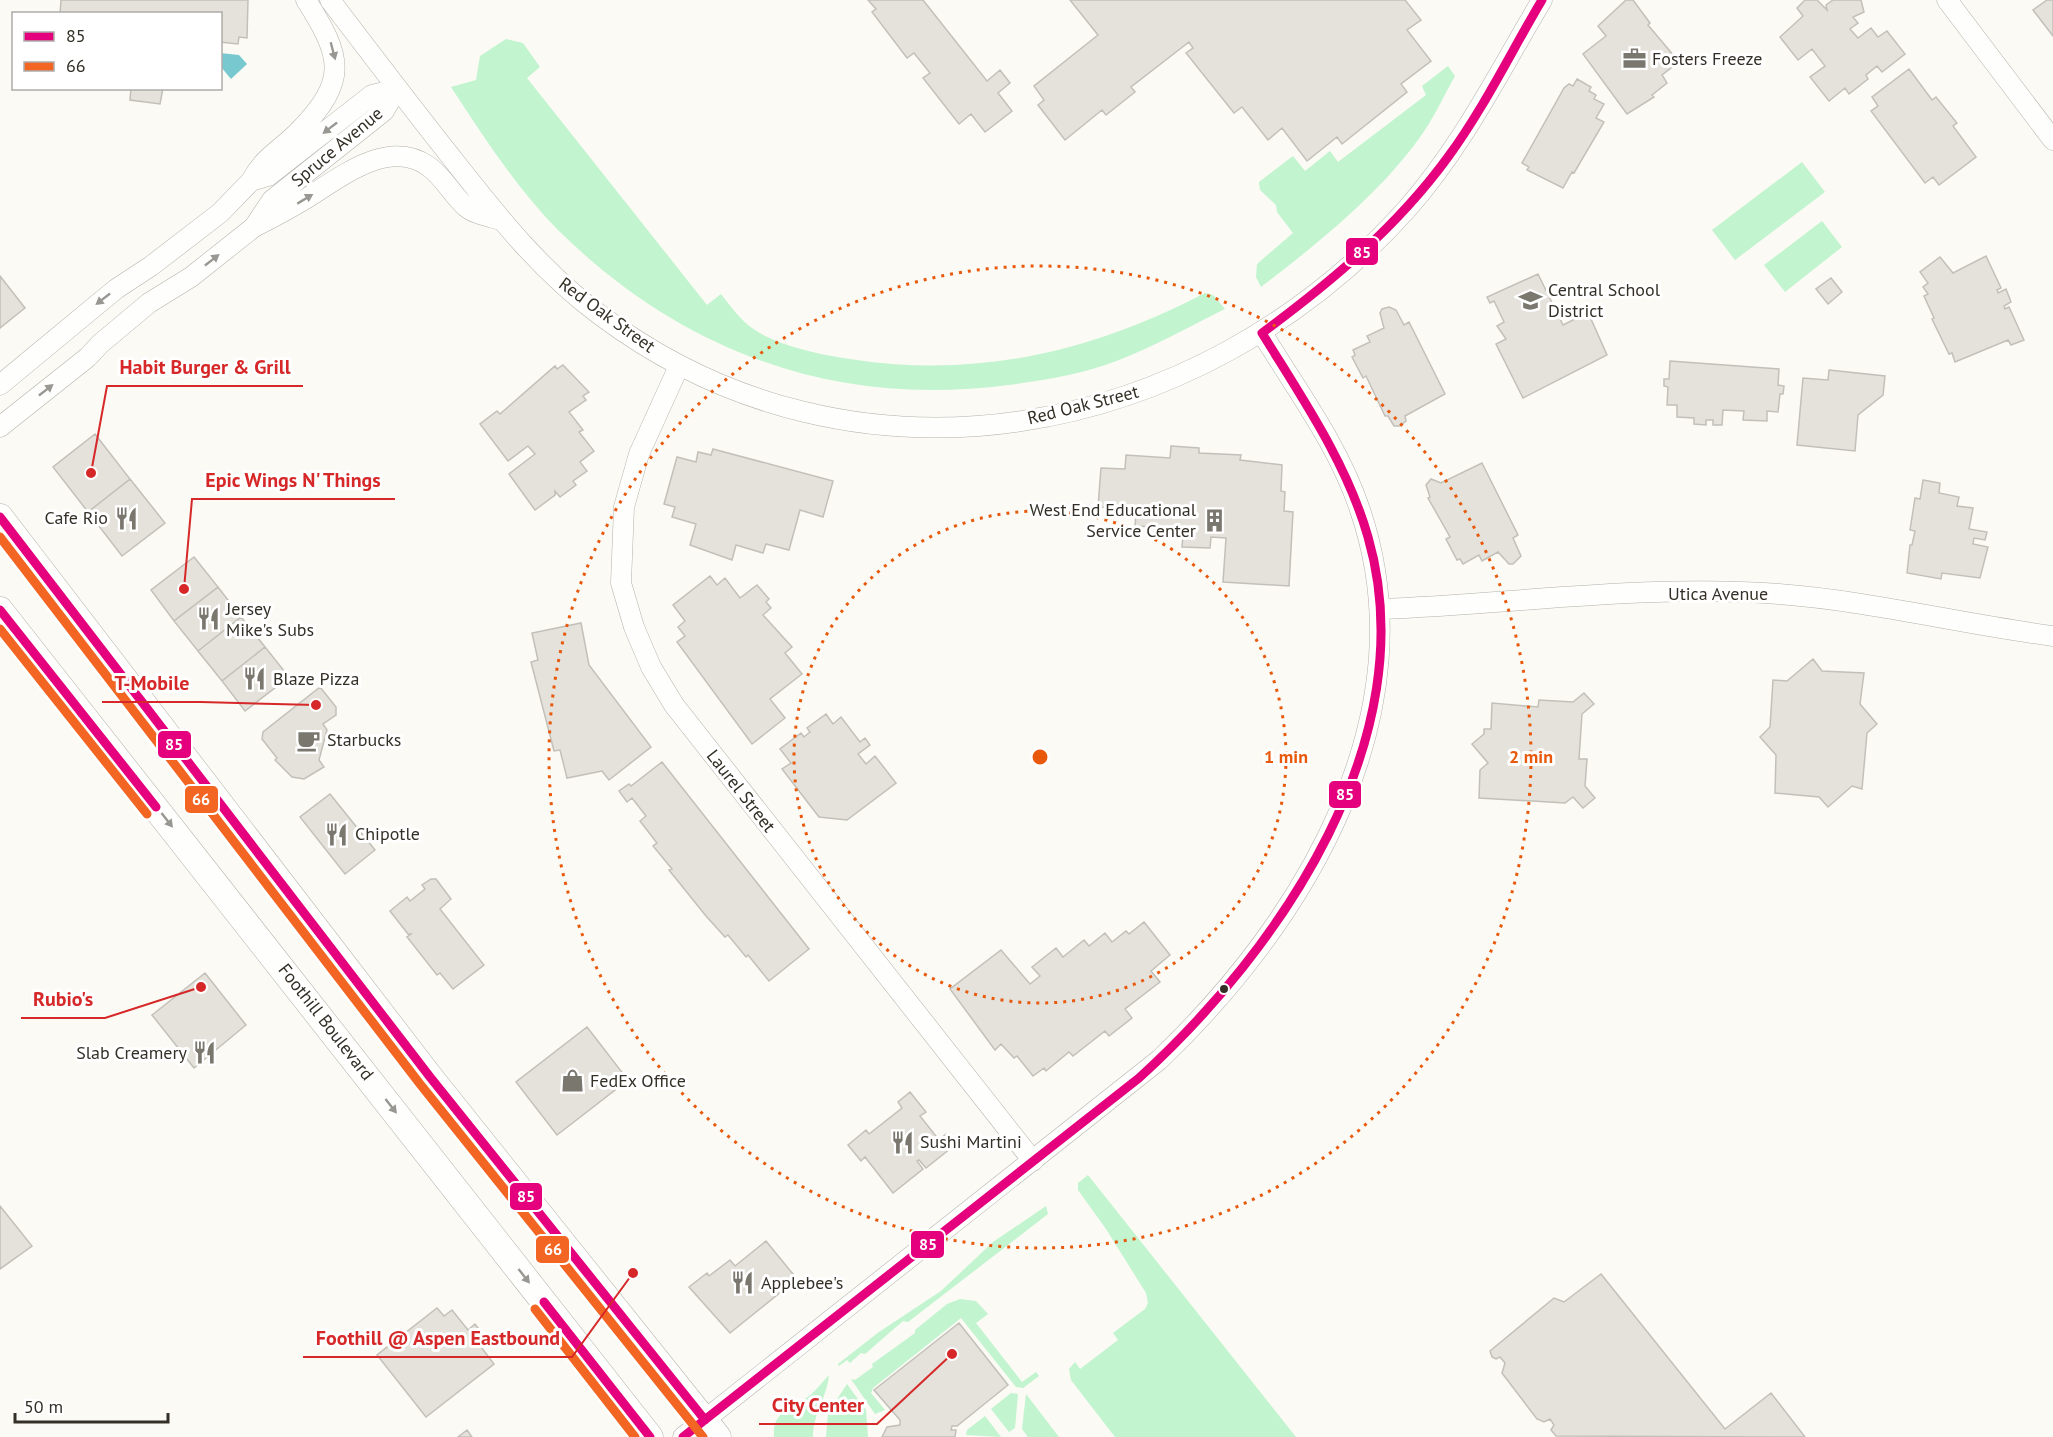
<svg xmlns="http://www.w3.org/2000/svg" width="2053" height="1437" font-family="'PT Sans',sans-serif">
  <rect width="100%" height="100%" fill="#fbfaf4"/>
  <path fill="#c1f4cf" d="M 506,39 L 523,43 L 540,67 L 527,78 L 707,305 L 721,294 C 731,307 741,321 755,330 C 779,346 822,355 850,359 C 978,379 1091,352 1205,293 L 1213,295 L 1225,309 C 1190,326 1155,346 1119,360 C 1084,374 1045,380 1008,385 C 835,408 681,352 557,229 C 516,187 483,136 451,87 L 476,80 L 480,56 Z
    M 1448,66 L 1455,76 C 1443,97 1433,120 1418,140 C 1377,196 1316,245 1261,287 L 1256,277 L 1257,264 L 1293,233 L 1277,212 L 1276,205 L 1260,190 L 1259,182 L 1293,156 L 1305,171 L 1330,151 L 1338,162 L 1426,95 L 1422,86 Z
    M 1802,162 L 1825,192 L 1735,260 L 1712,230 Z
    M 1822,221 L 1842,247 L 1785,292 L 1764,265 Z
    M 1088,1175 L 1296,1437 L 1115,1437 L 1071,1380 L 1069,1369 L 1075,1362 L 1080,1369 L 1118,1340 L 1113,1333 L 1145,1309 L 1148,1303 L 1146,1293 L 1106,1229 L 1078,1190 L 1078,1183 Z
    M 1046,1206 L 1048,1214 L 908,1322 L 903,1321 L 865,1354 L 861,1353 L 850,1363 L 847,1360 L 839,1366 L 838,1364 L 879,1332 L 941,1291 L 993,1242 Z
    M 960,1299 L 976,1301 L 988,1314 L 976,1323 L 1022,1382 L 1036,1372 L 1039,1376 L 1023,1388 L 1016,1387 L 961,1318 L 873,1388 L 871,1393 L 885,1410 L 875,1414 L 851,1379 L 855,1380 L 873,1367 L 872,1364 L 915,1333 L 915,1330 L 947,1304 Z
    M 829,1375 C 827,1397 813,1414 813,1437 L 774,1437 C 772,1411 791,1409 809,1396 C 816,1391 822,1382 829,1375 Z
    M 847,1384 L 866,1410 L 868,1437 L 826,1437 L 828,1413 Z
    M 1011,1393 L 1018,1394 L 1015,1428 L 1009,1432 L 991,1409 Z
    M 1026,1394 L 1059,1437 L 1028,1437 L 1022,1429 Z
    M 985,1416 L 1001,1437 L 966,1435 L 967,1430 Z"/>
  <path fill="#78c9cf" d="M 220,53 L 239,55 L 247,64 L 231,79 L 221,67 Z"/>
  <path fill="#e4e2db" stroke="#c2c0b9" stroke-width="1.5" d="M 61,0 L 248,0 L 247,38 L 239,37 L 238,44 L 220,42 L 220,14 L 60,14 Z
    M 868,0 L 923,0 L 987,81 L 1000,70 L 1010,83 L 998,93 L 1012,111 L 985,132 L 971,114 L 959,124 L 923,78 L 930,73 L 914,53 L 907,58 L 872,12 L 876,9 Z
    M 1070,0 L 1405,0 L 1421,20 L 1407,30 L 1431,61 L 1401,84 L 1407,92 L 1342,144 L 1337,137 L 1307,161 L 1282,128 L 1268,140 L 1242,107 L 1234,113 L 1186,53 L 1193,48 L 1189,42 L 1131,87 L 1135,92 L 1106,115 L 1102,110 L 1065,140 L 1038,105 L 1044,100 L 1034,86 L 1098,35 Z
    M 1626,0 L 1633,0 L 1650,23 L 1648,25 L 1679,62 L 1662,75 L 1667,83 L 1652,95 L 1654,97 L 1627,114 L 1583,54 L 1606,36 L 1598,26 Z
    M 1805,0 L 1817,0 L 1827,10 L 1826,5 L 1833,0 L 1861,0 L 1864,12 L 1853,17 L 1858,23 L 1850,29 L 1858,38 L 1871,28 L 1878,37 L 1887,31 L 1905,54 L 1882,72 L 1877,66 L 1866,75 L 1868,79 L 1849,94 L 1845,88 L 1829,101 L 1810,77 L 1825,66 L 1812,49 L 1798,60 L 1780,37 L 1803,16 L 1797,8 Z
    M 2047,0 L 2053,0 L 2053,36 L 2033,10 Z
    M 1909,69 L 1932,100 L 1936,97 L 1957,123 L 1953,126 L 1976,157 L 1939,185 L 1933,177 L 1925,183 L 1871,111 L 1878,106 L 1872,97 Z
    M 1577,79 L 1591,87 L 1589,91 L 1596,95 L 1594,99 L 1604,104 L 1596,118 L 1604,122 L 1574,173 L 1572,172 L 1563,188 L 1527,170 L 1529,167 L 1522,163 L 1564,88 L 1569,84 L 1573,86 Z
    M 131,88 L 163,88 L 160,104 L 130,100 Z
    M 1986,256 L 2001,288 L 1997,290 L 1998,293 L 2006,289 L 2011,302 L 2004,306 L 2005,309 L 2009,307 L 2024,340 L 2011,345 L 2008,340 L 1955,362 L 1952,353 L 1949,354 L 1932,319 L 1934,318 L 1924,296 L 1928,294 L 1923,287 L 1928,283 L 1920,272 L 1940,257 L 1953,273 Z
    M 1538,274 L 1563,325 L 1581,316 L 1580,313 L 1587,310 L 1607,355 L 1523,398 L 1496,344 L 1506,339 L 1497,326 L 1504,322 L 1494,301 L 1490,303 L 1487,297 Z
    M 0,276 L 25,308 L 0,328 Z
    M 1831,278 L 1842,292 L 1828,304 L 1816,289 Z
    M 1389,307 L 1396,310 L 1404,325 L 1409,322 L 1445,394 L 1405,416 L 1406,421 L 1400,426 L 1394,426 L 1388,416 L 1385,416 L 1366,376 L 1363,378 L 1352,357 L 1355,355 L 1353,350 L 1370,342 L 1367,336 L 1384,328 L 1380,313 L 1382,309 Z
    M 1670,361 L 1779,369 L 1778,385 L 1784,386 L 1783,394 L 1780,394 L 1778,412 L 1767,411 L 1767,421 L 1743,420 L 1744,411 L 1723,410 L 1722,425 L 1713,425 L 1713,420 L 1706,420 L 1706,425 L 1694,424 L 1694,418 L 1677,417 L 1677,405 L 1667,405 L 1668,387 L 1664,386 L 1664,379 L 1669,379 Z
    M 563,365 L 589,392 L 583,396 L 586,400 L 569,412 L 583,430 L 579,432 L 594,451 L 580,462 L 587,471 L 573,481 L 576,485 L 560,497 L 555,491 L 555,495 L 535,510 L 509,474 L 535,454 L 528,446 L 508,461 L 480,424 L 497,411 L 500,414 L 555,366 L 557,369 Z
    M 1829,370 L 1885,376 L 1883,395 L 1858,415 L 1855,451 L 1797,445 L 1803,378 L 1828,380 Z
    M 95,434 L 130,479 L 88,512 L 53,467 Z
    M 1171,446 L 1199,448 L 1199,453 L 1241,455 L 1240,460 L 1282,465 L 1281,491 L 1285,492 L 1284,511 L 1293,512 L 1289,586 L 1223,582 L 1226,538 L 1211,537 L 1210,548 L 1182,547 L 1183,536 L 1154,534 L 1155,527 L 1135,526 L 1136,514 L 1120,513 L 1120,508 L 1098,507 L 1101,468 L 1125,469 L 1126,455 L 1170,458 Z
    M 713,449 L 833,481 L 823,517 L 800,510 L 789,550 L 766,544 L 763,553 L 736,545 L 732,560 L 690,545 L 696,524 L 672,517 L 675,507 L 664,504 L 677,457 L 696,462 L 698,452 L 711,455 Z
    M 1482,463 L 1518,535 L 1513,538 L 1521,556 L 1513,564 L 1509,564 L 1498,552 L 1482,561 L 1479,555 L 1463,564 L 1460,559 L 1457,560 L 1446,539 L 1450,537 L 1428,498 L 1430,497 L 1426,485 L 1431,479 L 1441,483 Z
    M 130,479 L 165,523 L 122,556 L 88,512 Z
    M 1923,480 L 1940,483 L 1939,493 L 1959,497 L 1957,506 L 1973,508 L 1969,529 L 1987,532 L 1985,540 L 1974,538 L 1973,544 L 1988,547 L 1980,578 L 1942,573 L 1941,579 L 1907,573 L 1910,545 L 1912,545 L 1915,531 L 1910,530 L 1915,498 L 1920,499 Z
    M 194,557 L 218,587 L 174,621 L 151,590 Z
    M 710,576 L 717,585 L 725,578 L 740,598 L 757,585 L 769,599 L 766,602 L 771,608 L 763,615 L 792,647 L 785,653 L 802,674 L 770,699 L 785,718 L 752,744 L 677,642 L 685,636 L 678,627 L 685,621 L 673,605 Z
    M 218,587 L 241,617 L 198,651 L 174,621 Z
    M 241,617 L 265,647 L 222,681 L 198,651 Z
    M 581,623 L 589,665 L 651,747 L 609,780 L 602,771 L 567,778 L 560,750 L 554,751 L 531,662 L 538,660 L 532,633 Z
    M 265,647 L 289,677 L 245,711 L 222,681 Z
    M 1813,659 L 1822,671 L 1864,673 L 1860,704 L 1877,724 L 1867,733 L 1862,789 L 1852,786 L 1828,807 L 1819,797 L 1775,793 L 1776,755 L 1760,737 L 1770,727 L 1773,680 L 1787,681 Z
    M 320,687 L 336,707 L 336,715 L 323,724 L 327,730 L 319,760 L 324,767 L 304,779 L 292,777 L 275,760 L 277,758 L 262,739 L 263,732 Z
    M 1584,693 L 1594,704 L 1582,714 L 1579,759 L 1587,759 L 1585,786 L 1595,798 L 1583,808 L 1573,797 L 1565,803 L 1479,798 L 1480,770 L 1488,763 L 1472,744 L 1484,734 L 1484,729 L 1491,729 L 1492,703 L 1538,707 L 1539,700 L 1573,702 Z
    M 826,714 L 833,724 L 841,717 L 860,742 L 865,738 L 870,745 L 858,754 L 866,764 L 875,756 L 896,783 L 847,820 L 819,817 L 782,769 L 791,763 L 780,749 L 801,733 L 804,737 L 810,732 L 807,728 Z
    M 662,762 L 809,949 L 769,981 L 748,955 L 746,957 L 728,935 L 725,937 L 706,916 L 669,870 L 672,869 L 653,846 L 657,843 L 640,821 L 646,816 L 632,798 L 627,802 L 619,791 L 629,784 L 631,786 Z
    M 330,794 L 375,850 L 345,874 L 300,817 Z
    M 431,879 L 436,879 L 451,899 L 440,909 L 484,965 L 453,989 L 440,973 L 437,975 L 407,937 L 411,934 L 408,934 L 390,911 L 407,897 L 410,901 L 425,889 L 422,885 Z
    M 1144,922 L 1170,955 L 1151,971 L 1160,982 L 1125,1009 L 1132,1018 L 1109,1036 L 1105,1031 L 1073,1056 L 1069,1052 L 1046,1071 L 1044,1068 L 1033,1076 L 1017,1056 L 1014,1058 L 1001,1044 L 995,1050 L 950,989 L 1001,950 L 1030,984 L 1040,976 L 1032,967 L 1056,948 L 1063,957 L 1084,940 L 1089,946 L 1105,933 L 1112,942 L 1126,931 L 1129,934 Z
    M 205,973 L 246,1025 L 194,1068 L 152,1015 Z
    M 587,1027 L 628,1080 L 557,1135 L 516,1082 Z
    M 910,1092 L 926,1112 L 920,1116 L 939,1140 L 946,1134 L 955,1145 L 926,1168 L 919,1160 L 917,1161 L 923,1169 L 893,1193 L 865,1157 L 861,1161 L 848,1145 L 866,1130 L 869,1134 L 902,1108 L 898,1102 Z
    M 0,1206 L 32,1246 L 0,1269 Z
    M 766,1241 L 797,1279 L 730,1333 L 689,1287 L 707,1273 L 709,1276 L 730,1260 L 735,1266 Z
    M 1601,1274 L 1725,1429 L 1771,1393 L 1805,1437 L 1556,1436 L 1551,1430 L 1554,1425 L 1550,1419 L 1544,1422 L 1537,1419 L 1502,1373 L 1505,1363 L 1500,1357 L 1496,1359 L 1492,1357 L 1490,1351 L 1554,1298 L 1564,1302 Z
    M 437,1308 L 444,1316 L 452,1310 L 468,1330 L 475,1324 L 485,1337 L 478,1343 L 494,1364 L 426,1417 L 377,1355 Z
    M 959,1323 L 1008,1385 L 957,1426 L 952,1426 L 951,1430 L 956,1430 L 955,1437 L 882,1437 L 887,1427 L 900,1425 L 900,1420 L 874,1390 Z
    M 467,1430 L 472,1437 L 458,1437 Z"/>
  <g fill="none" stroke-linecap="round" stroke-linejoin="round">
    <defs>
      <path id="minor" d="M 330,0 C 371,54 412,108 455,162 C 499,218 542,272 600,315 C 856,507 1198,441 1406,210 C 1462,147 1499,72 1542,0
        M 1947,0 L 2053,140
        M 251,181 C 263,158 280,150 298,132 C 349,80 342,57 306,0
        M 254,227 C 272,218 289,209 307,198 C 341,177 388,138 428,166 C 444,177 452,195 466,207 C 474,214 491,217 501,220
        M 679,366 L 639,454 L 624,507 L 621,583 L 634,627 L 651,667 L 674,705 L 1033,1161
        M 0,385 L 116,289 L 151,266 L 220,213 L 251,181 L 268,176 L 372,95 L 397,89
        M 0,427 L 88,357 L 100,344 L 149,303 L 191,277 L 254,227 L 272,200 L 384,111 L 397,89
        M 1381,609 C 1513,604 1647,584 1779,594 C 1871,601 1962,624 2053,636
        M 683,1437 L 1159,1060 C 1304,922 1431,713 1359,507 C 1338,445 1296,389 1262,333"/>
      <path id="major" d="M 0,517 L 430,1077 L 718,1437
        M 0,610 L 650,1437"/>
    </defs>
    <use href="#minor" stroke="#b4b1aa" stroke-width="21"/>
    <use href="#major" stroke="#b4b1aa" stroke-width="27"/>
    <use href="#minor" stroke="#fefefd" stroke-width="20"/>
    <use href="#major" stroke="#fefefd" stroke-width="26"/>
    <defs>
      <path id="bus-1" d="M 0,517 L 430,1077 L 705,1420
        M 0,610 L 156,807
        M 544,1302 L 650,1437
        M 683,1437 L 1139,1078 C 1280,950 1426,738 1368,537 C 1347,463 1302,398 1262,333 C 1331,282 1397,227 1448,157 C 1484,108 1511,52 1542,0"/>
      <path id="bus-2" d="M 0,537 L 420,1084 L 703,1437
        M 0,629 L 147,814
        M 535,1309 L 635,1437"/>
    </defs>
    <use href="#bus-1" stroke="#fff" stroke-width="14"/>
    <use href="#bus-2" stroke="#fff" stroke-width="14"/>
    <use href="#bus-1" stroke="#e5007d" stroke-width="9"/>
    <use href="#bus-2" stroke="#f26522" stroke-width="9"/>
  </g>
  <defs><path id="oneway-solid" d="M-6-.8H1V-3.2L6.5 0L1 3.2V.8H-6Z" transform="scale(1.5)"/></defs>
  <g fill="#999792">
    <use href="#oneway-solid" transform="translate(333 51) rotate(75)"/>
    <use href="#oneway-solid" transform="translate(330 128) rotate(142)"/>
    <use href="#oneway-solid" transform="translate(305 199) rotate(-31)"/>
    <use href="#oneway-solid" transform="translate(212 260) rotate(-38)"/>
    <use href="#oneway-solid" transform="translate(103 299) rotate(142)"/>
    <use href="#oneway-solid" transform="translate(46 390) rotate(-38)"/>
    <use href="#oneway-solid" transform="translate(167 820) rotate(52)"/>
    <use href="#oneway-solid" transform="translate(391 1106) rotate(52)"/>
    <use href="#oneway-solid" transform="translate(524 1276) rotate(52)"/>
  </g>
  <g fill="none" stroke="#e8590c" stroke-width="3" stroke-dasharray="3 6">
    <circle cx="1040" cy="757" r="246"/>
    <circle cx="1040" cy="757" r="491"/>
  </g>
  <defs>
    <symbol id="office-bare" viewBox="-9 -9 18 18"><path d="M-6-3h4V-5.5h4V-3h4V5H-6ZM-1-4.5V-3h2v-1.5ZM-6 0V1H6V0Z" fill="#7a776f" stroke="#fff" stroke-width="2.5" paint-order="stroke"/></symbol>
    <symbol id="school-bare" viewBox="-9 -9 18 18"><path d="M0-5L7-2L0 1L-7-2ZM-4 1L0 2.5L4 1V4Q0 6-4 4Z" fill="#7a776f" stroke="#fff" stroke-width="2.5" paint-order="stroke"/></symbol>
    <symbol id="restaurant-bare" viewBox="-9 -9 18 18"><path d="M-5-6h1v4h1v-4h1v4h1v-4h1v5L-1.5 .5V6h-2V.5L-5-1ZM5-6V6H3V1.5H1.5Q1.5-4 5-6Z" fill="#7a776f" stroke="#fff" stroke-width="2.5" paint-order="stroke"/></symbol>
    <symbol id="building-bare" viewBox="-9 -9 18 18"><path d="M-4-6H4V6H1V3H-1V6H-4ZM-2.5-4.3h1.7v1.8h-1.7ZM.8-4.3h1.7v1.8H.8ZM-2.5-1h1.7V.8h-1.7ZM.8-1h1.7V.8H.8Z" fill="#7a776f" stroke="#fff" stroke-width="2.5" paint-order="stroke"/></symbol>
    <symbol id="cafe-bare" viewBox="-9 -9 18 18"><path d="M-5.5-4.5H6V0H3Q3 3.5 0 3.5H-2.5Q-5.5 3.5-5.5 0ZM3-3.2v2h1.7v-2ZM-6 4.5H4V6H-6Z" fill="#7a776f" stroke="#fff" stroke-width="2.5" paint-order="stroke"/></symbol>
    <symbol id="shop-bare" viewBox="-9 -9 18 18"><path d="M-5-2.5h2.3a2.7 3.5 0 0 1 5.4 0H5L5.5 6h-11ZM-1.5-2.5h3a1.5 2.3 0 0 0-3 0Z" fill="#7a776f" stroke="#fff" stroke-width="2.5" paint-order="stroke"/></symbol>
  </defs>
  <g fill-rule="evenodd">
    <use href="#office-bare" x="1618" y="42" width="33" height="33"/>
    <use href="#school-bare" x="1514" y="284" width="33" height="33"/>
    <use href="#restaurant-bare" x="110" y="502" width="33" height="33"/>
    <use href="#building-bare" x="1198" y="504" width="33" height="33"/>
    <use href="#restaurant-bare" x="192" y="602" width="33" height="33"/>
    <use href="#restaurant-bare" x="238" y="662" width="33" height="33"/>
    <use href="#cafe-bare" x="292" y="724" width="33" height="33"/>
    <use href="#restaurant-bare" x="320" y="818" width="33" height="33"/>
    <use href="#restaurant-bare" x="188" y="1036" width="33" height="33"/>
    <use href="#shop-bare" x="556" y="1064" width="33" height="33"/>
    <use href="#restaurant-bare" x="886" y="1126" width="33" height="33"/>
    <use href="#restaurant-bare" x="726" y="1266" width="33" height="33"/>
  </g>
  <circle fill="#343027" stroke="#fff" stroke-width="2" cx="1224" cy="989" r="5"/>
  <g text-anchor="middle" stroke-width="6" stroke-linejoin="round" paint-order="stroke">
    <g font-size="18" fill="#343027" stroke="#fff" text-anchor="start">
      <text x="1652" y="65">Fosters Freeze</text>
      <text x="1548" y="296">Central School<tspan x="1548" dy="21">District</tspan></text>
      <text x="1196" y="516" text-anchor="end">West End Educational<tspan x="1196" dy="21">Service Center</tspan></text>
      <text x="108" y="524" text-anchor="end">Cafe Rio</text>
      <text x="226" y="615">Jersey<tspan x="226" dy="21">Mike's Subs</tspan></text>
      <text x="273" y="685">Blaze Pizza</text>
      <text x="327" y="746">Starbucks</text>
      <text x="355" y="840">Chipotle</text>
      <text x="187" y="1059" text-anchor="end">Slab Creamery</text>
      <text x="590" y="1087">FedEx Office</text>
      <text x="920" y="1148">Sushi Martini</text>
      <text x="761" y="1289">Applebee's</text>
    </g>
    <g font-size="18" fill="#343027" stroke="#fff">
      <text transform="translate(337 147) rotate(-40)" y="6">Spruce Avenue</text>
      <text transform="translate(607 315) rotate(36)" y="6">Red Oak Street</text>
      <text transform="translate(1083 405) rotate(-14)" y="6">Red Oak Street</text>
      <text x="1718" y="600">Utica Avenue</text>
      <text transform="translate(741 791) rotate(52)" y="6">Laurel Street</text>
      <text transform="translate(326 1022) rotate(52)" y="6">Foothill Boulevard</text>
    </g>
  </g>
  <circle cx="1040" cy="757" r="9" fill="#e8590c" stroke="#fff" stroke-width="3"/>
  <g font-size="18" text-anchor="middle" font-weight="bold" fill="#e8590c" stroke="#fff" stroke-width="6" stroke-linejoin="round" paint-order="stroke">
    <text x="1286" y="763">1 min</text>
    <text x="1531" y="763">2 min</text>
  </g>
  <path fill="none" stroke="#d62828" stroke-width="2" d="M91 473L107 386H303M184 589L192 499H395M316 705L201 702H102M201 987L105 1018H21M633 1273L572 1357H303M952 1354L877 1424H759"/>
  <g fill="#d62828" stroke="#fff" stroke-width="2">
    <circle cx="91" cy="473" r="6"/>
    <circle cx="184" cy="589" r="6"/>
    <circle cx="316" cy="705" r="6"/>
    <circle cx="201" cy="987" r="6"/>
    <circle cx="633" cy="1273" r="6"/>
    <circle cx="952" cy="1354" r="6"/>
  </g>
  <g font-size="20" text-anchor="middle" font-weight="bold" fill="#d62828" stroke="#fff" stroke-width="6" stroke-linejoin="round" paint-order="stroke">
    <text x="205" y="374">Habit Burger &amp; Grill</text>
    <text x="293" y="487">Epic Wings N' Things</text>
    <text x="152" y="690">T-Mobile</text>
    <text x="63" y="1006">Rubio's</text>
    <text x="438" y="1345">Foothill @ Aspen Eastbound</text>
    <text x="818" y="1412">City Center</text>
  </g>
  <g stroke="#fff" stroke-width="2">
    <rect x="1345" y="237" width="34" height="29" rx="6" fill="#e5007d"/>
    <rect x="157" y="730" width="35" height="29" rx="6" fill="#e5007d"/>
    <rect x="1328" y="780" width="34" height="29" rx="6" fill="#e5007d"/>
    <rect x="184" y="785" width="35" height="29" rx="6" fill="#f26522"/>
    <rect x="509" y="1182" width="34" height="29" rx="6" fill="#e5007d"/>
    <rect x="910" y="1230" width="35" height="29" rx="6" fill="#e5007d"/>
    <rect x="535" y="1235" width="35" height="29" rx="6" fill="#f26522"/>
  </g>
  <g font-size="16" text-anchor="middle" font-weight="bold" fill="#fff">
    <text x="1362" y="258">85</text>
    <text x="174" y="750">85</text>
    <text x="1345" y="800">85</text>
    <text x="201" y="805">66</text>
    <text x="526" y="1202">85</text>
    <text x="928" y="1250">85</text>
    <text x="553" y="1255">66</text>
  </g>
  <rect x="12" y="12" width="210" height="78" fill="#ffffff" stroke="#aeaca9" stroke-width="1.5"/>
  <rect x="24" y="32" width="30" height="9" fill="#e5007d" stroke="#aeaca9" stroke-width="1.5"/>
  <text x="66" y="42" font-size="18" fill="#343027">85</text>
  <rect x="24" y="62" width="30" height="9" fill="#f26522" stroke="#aeaca9" stroke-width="1.5"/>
  <text x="66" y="72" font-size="18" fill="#343027">66</text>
  <path d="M15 1413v9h153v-9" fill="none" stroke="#343027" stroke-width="3"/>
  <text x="24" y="1413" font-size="18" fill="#343027" stroke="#ffffff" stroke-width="4.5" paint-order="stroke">50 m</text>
</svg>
